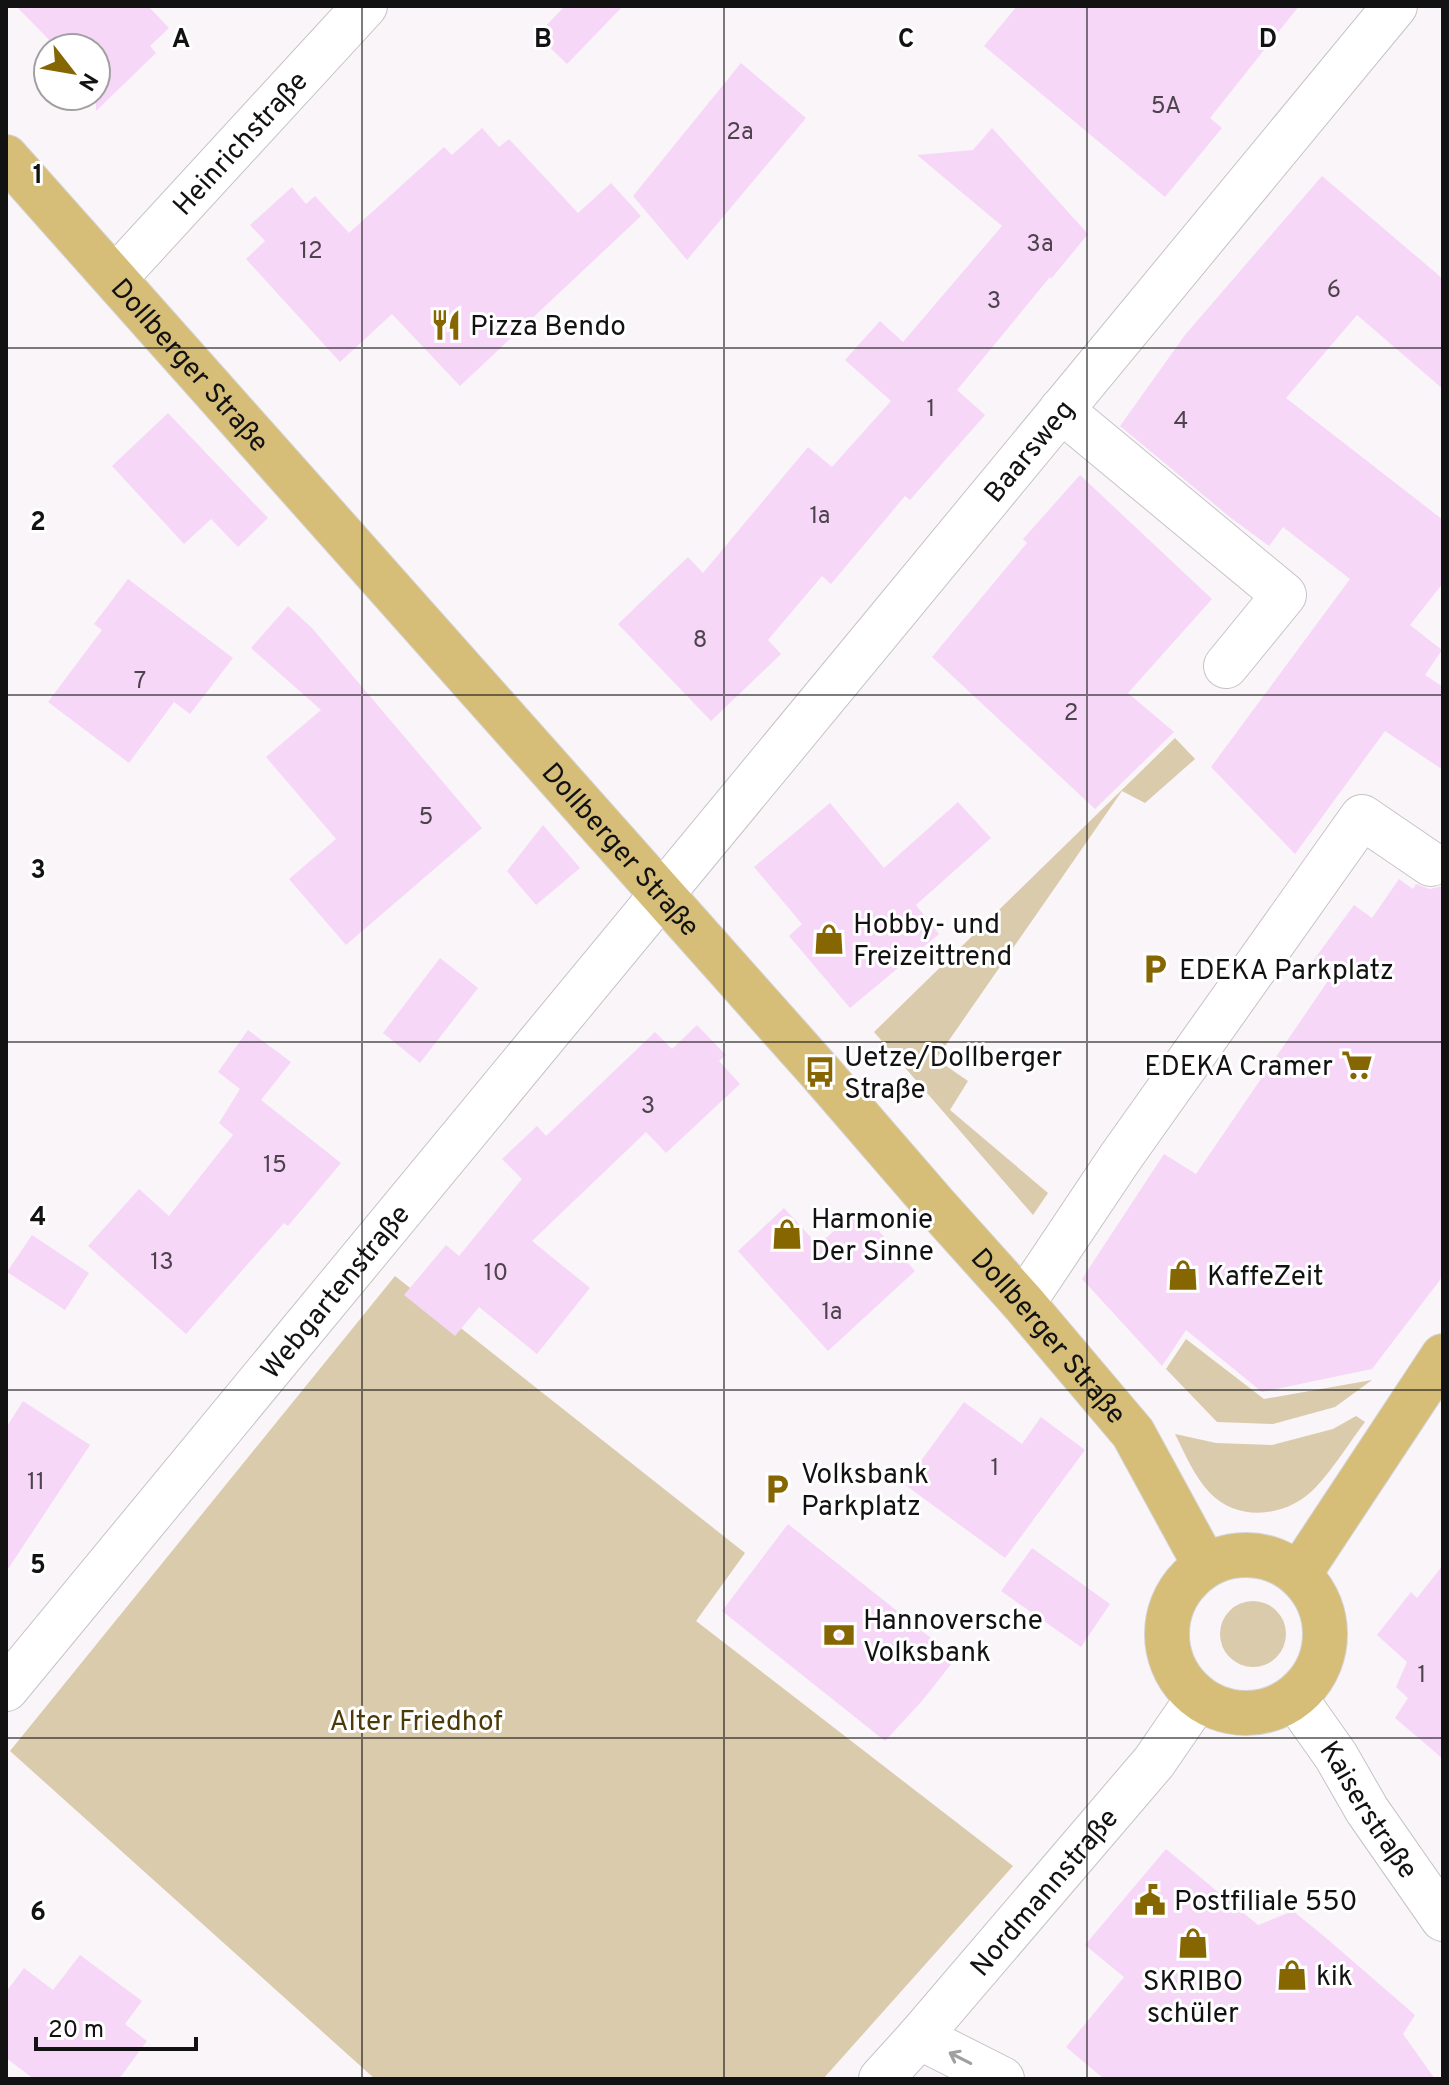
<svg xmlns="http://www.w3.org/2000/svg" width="1449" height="2085" font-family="Overpass,sans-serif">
  <rect width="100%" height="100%" fill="#f9f5f9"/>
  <path fill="#d9cbac" d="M 1175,738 L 1195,759 L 1145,803 L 1122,791 L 936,1059 L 968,1081 L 950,1110 L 1048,1193 L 1033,1215 L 874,1032 Z
    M 395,1276 L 745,1553 L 696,1621 L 1013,1866 L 823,2079 L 375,2079 L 10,1751 Z
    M 1186,1339 L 1264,1399 L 1372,1380 L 1335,1407 L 1273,1424 L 1217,1422 L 1166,1369 Z
    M 1356,1416 L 1365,1422 C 1349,1443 1334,1468 1316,1487 C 1288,1517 1239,1523 1210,1493 C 1194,1476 1185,1454 1175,1434 L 1216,1443 L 1272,1445 L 1333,1429 Z
    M1220 1634a33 33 0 1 1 66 0a33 33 0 1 1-66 0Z"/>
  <path fill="#f7d7f7" d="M 16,6 L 148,6 L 169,28 L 150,46 L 156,53 L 96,111 L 96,48 L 57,48 Z
    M 565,6 L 623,6 L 567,64 L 537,35 Z
    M 1017,6 L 1299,6 L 1210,118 L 1222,128 L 1165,197 L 984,46 Z
    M 741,63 L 806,118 L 687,260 L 633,196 Z
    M 482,128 L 499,147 L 509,139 L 578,213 L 611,183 L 641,216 L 460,386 L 392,314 L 340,362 L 246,259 L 265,241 L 250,225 L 292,187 L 306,204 L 315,196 L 349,233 L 444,147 L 452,155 Z
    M 992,128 L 1088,234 L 1051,279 L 1050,277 L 957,390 L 985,415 L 910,500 L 905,496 L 831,584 L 822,576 L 768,640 L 781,654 L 711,721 L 618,624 L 688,557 L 703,573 L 808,447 L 832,467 L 891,401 L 845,360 L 880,321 L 903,342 L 1002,226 L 917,155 L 973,150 Z
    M 1322,176 L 1443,279 L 1443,389 L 1357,315 L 1286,398 L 1443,520 L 1443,583 L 1410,625 L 1442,650 L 1425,675 L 1443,687 L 1443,770 L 1385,731 L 1295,854 L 1211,767 L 1350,579 L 1283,527 L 1269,546 L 1231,518 L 1120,426 L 1185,335 Z
    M 168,413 L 268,518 L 238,547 L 211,519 L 184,544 L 112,466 Z
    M 1080,475 L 1212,599 L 1128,693 L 1174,732 L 1095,809 L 932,657 L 1027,543 L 1023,539 Z
    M 128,579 L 233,658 L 190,714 L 174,702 L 129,763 L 48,702 L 102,630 L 94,624 Z
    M 288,606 L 312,628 L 482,828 L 346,945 L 289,879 L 336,839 L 266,757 L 321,710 L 251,648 Z
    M 958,802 L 991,838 L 916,905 L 939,934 L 850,1008 L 789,936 L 802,924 L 754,867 L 830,803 L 884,868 Z
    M 543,825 L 580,868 L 536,905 L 507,871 Z
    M 1399,879 L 1413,889 L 1416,884 L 1430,889 L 1443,886 L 1443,1276 L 1372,1369 L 1262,1392 L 1186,1330 L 1162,1366 L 1082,1279 L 1164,1154 L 1196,1174 L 1332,975 L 1313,961 L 1354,905 L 1372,918 Z
    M 440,958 L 478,988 L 420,1063 L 383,1033 Z
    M 697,1025 L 726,1055 L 719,1061 L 740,1084 L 666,1153 L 646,1132 L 532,1241 L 590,1288 L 537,1354 L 479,1307 L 455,1336 L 404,1295 L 446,1245 L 459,1256 L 522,1179 L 502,1159 L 537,1126 L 546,1136 L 655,1032 L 672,1049 Z
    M 248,1030 L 291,1062 L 261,1100 L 341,1163 L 288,1226 L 284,1223 L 186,1334 L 88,1246 L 139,1189 L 169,1216 L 233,1135 L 219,1123 L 240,1089 L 218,1072 Z
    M 784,1208 L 818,1245 L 859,1209 L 915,1271 L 828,1351 L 738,1251 Z
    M 32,1235 L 89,1273 L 65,1310 L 7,1272 Z
    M 23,1401 L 90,1445 L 6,1572 L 6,1428 Z
    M 964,1402 L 1022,1444 L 1041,1417 L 1085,1450 L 1005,1558 L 904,1484 Z
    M 788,1524 L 956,1658 L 922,1701 L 885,1741 L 722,1611 Z
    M 1032,1548 L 1110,1604 L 1081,1647 L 1001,1591 Z
    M 1443,1565 L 1443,1759 L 1395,1718 L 1408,1698 L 1396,1687 L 1407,1662 L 1377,1635 L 1411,1592 L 1417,1598 Z
    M 1166,1849 L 1258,1925 L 1293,1911 L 1325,1937 L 1415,2015 L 1403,2034 L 1435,2079 L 1104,2079 L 1066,2047 L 1124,1977 L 1085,1945 Z
    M 80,1955 L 142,2001 L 125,2024 L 147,2041 L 119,2079 L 34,2079 L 6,2058 L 6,1992 L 24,1968 L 53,1990 Z"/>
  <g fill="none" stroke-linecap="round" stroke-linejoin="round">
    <defs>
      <g id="minor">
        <path id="s1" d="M 115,278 L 365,6"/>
        <path d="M 1061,410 L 1284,595 L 1226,666"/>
        <path d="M 1023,1303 L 1120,1158 L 1362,817 L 1431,864"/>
        <path id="s2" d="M 6,1689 L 1395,6"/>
        <path id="s3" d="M 1295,1698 L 1336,1756 L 1367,1810 L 1443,1919"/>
        <path d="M 919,2037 L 1002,2079"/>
        <path id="s4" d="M 881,2079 L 919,2037 L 1154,1762 L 1198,1698"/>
      </g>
      <g id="major">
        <path id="s5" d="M 6,157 L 820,1072 L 935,1205 L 1023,1303 L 1133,1433 L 1205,1565"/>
        <circle cx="1246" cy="1634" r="79"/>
        <path d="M 1299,1574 L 1443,1356"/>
      </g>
    </defs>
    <use href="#minor" stroke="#c6c3c6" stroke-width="46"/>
    <use href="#major" stroke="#d5d4d5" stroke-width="46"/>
    <use href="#minor" stroke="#fff" stroke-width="44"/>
    <use href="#major" stroke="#d6be79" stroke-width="44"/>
  </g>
  <defs><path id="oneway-shaft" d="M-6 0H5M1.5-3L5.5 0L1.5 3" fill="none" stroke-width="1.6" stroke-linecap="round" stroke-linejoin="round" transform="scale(2)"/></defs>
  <use stroke="#a1a0a1" href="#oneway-shaft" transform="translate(960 2058) rotate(-153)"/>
  <path fill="none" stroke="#131213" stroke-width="2" stroke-opacity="0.55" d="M 362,6 L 362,2079M 724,6 L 724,2079M 1087,6 L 1087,2079M 6,348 L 1443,348M 6,695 L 1443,695M 6,1042 L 1443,1042M 6,1390 L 1443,1390M 6,1738 L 1443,1738"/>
  <defs>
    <symbol id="restaurant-bare" viewBox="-9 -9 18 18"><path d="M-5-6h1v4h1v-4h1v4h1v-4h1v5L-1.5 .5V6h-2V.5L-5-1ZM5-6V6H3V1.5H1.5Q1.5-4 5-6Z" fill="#856600" stroke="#fff" stroke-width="2.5" paint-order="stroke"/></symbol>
    <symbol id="shop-bare" viewBox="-9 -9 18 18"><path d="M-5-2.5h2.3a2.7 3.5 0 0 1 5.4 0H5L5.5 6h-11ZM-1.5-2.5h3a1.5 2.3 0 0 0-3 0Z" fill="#856600" stroke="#fff" stroke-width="2.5" paint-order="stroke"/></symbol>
    <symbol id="parking-bare" viewBox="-9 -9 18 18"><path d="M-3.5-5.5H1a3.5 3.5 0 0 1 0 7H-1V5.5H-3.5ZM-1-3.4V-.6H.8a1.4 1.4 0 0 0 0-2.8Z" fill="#856600" stroke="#fff" stroke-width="2.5" paint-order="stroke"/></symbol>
    <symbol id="supermarket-bare" viewBox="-9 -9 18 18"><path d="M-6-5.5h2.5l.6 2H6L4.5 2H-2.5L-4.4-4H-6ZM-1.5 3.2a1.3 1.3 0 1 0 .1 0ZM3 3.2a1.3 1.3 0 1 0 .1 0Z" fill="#856600" stroke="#fff" stroke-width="2.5" paint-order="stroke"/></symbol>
    <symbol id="bus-bare" viewBox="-9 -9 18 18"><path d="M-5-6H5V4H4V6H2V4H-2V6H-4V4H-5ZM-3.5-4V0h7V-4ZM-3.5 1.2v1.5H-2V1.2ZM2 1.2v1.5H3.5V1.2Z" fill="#856600" stroke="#fff" stroke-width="2.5" paint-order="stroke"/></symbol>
    <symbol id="bank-bare" viewBox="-9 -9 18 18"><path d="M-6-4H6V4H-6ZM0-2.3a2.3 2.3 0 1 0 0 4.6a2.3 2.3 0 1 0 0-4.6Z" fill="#856600" stroke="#fff" stroke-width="2.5" paint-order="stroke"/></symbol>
    <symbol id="civic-bare" viewBox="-9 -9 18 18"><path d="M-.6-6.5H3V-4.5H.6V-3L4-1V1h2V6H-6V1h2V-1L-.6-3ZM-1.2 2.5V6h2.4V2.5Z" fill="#856600" stroke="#fff" stroke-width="2.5" paint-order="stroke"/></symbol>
  </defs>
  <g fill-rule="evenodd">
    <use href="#restaurant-bare" x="424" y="303" width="44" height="44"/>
    <use href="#shop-bare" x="807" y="917" width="44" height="44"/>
    <use href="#parking-bare" x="1133" y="947" width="44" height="44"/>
    <use href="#supermarket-bare" x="1335" y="1043" width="44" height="44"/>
    <use href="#bus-bare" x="798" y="1050" width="44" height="44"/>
    <use href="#shop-bare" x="765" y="1212" width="44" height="44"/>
    <use href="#shop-bare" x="1161" y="1253" width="44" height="44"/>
    <use href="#parking-bare" x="755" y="1467" width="44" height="44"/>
    <use href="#bank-bare" x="817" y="1613" width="44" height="44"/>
    <use href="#civic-bare" x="1128" y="1878" width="44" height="44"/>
    <use href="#shop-bare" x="1171" y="1921" width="44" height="44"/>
    <use href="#shop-bare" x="1270" y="1953" width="44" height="44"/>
  </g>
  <g text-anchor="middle" stroke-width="6" stroke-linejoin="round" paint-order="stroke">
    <g font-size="24" fill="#4c434c">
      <text x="1166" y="113">5A</text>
      <text x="740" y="139">2a</text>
      <text x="1040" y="251">3a</text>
      <text x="311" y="258">12</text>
      <text x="1334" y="297">6</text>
      <text x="994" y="308">3</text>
      <text x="931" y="416">1</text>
      <text x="1181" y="428">4</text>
      <text x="820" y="523">1a</text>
      <text x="700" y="647">8</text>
      <text x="140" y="688">7</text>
      <text x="1071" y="720">2</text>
      <text x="426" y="824">5</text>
      <text x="648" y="1113">3</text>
      <text x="275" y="1172">15</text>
      <text x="162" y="1269">13</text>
      <text x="496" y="1280">10</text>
      <text x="832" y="1319">1a</text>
      <text x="995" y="1475">1</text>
      <text x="36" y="1489">11</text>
      <text x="1422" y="1682">1</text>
    </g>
    <g font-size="28" fill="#131213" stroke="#fff">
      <text dy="10" stroke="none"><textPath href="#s1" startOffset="184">Heinrichstraße</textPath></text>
      <text dy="10" stroke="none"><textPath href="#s5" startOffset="278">Dollberger Straße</textPath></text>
      <text dy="10" stroke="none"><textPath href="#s2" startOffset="1606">Baarsweg</textPath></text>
      <text dy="10" stroke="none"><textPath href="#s5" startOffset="926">Dollberger Straße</textPath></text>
      <text dy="10" stroke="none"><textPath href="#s2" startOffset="516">Webgartenstraße</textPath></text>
      <text dy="10" stroke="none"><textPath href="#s5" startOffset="1574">Dollberger Straße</textPath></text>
      <text dy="10" stroke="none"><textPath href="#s3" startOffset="134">Kaiserstraße</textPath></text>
      <text dy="10" stroke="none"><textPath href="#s4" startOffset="248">Nordmannstraße</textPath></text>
    </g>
    <g font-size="28" fill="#131213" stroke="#fff" text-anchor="start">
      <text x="470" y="335">Pizza Bendo</text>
      <text x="853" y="933">Hobby- und<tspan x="853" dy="32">Freizeittrend</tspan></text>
      <text x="1179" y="979">EDEKA Parkplatz</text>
      <text x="844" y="1066">Uetze/Dollberger<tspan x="844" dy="32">Straße</tspan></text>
      <text x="1333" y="1075" text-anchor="end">EDEKA Cramer</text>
      <text x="811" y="1228">Harmonie<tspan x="811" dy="32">Der Sinne</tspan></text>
      <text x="1207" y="1285">KaffeZeit</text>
      <text x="801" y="1483">Volksbank<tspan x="801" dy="32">Parkplatz</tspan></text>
      <text x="863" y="1629">Hannoversche<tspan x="863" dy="32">Volksbank</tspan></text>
      <text x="1174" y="1910">Postfiliale 550</text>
      <text x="1316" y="1985">kik</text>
      <text x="1193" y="1990" text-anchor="middle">SKRIBO<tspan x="1193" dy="32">schüler</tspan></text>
    </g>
    <g font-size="28" fill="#4c3a08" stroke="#fff">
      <text x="416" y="1730">Alter Friedhof</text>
    </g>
  </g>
  <g font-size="26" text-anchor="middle" font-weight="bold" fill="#131213" stroke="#fff" stroke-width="6" stroke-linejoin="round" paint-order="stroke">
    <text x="181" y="47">A</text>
    <text x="543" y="47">B</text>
    <text x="906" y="47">C</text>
    <text x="1268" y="47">D</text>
    <text x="38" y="183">1</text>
    <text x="38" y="530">2</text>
    <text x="38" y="878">3</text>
    <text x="38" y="1225">4</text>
    <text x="38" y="1573">5</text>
    <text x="38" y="1920">6</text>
  </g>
  <rect width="1449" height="2085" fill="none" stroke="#131213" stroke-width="16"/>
  <g transform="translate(72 72) rotate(121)"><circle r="38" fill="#ffffff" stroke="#a1a0a1" stroke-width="2"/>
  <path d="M0-6L14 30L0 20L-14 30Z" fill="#856600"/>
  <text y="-12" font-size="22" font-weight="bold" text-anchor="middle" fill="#131213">N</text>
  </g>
  <path d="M36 2037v12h160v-12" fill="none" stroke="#131213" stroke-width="4"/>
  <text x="48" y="2037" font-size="24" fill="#131213" stroke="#ffffff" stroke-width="6" paint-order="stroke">20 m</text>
</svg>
